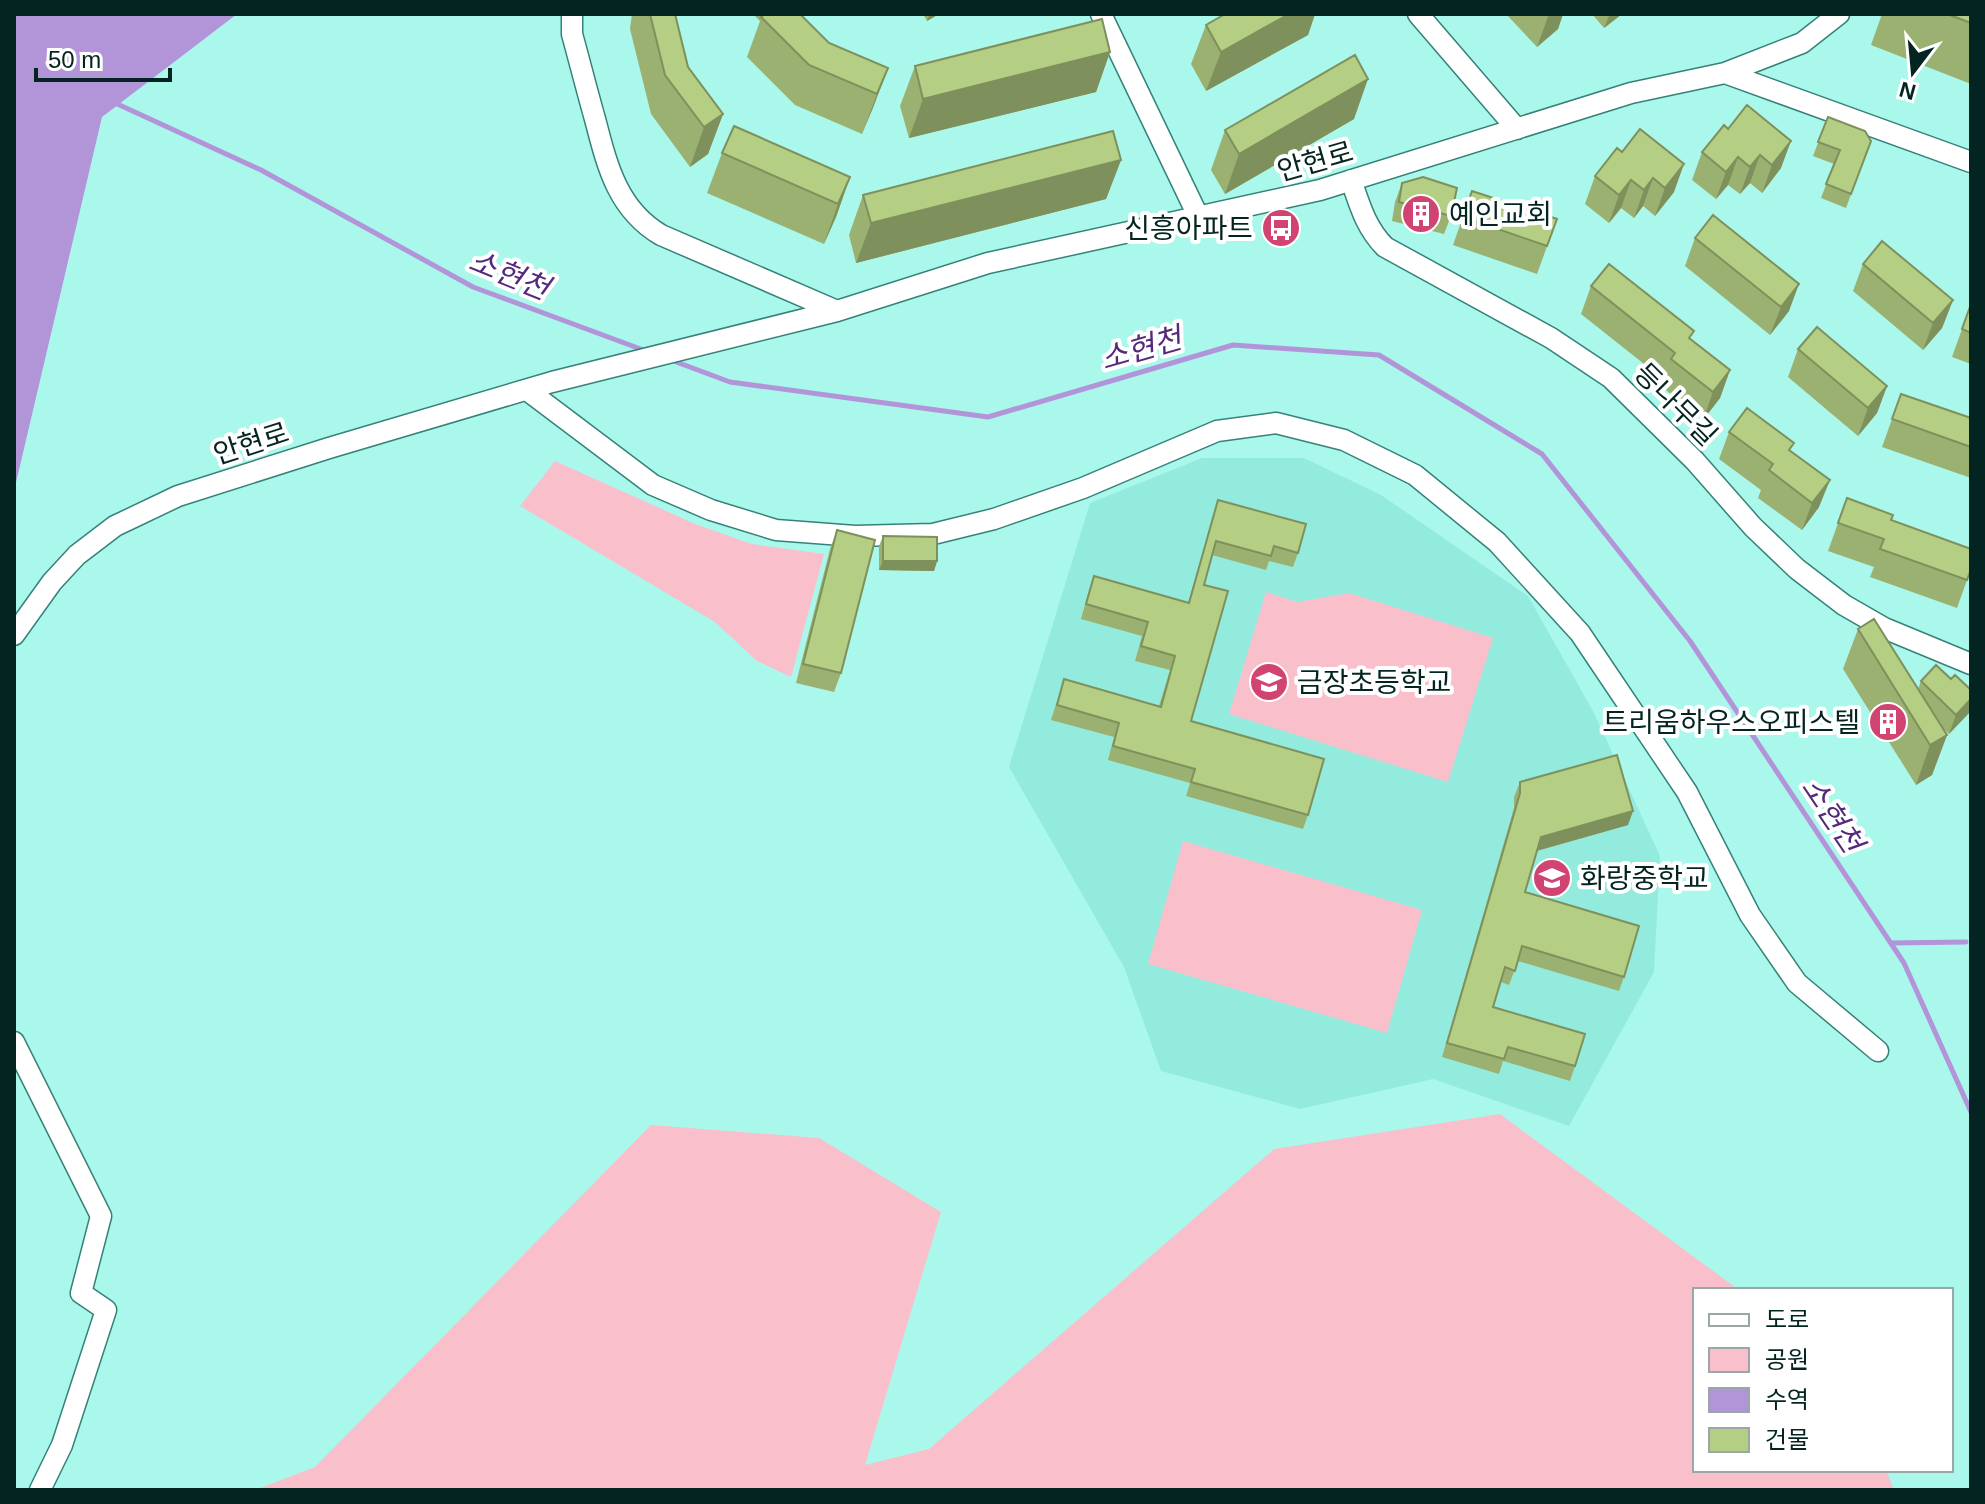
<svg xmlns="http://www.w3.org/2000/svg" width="1985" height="1504" font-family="Helvetica,'Noto Sans KR',sans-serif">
  <rect width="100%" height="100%" fill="#aaf7eb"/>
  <path fill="#93ebde" d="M 1202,458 L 1304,458 L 1381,495 L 1528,596 L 1593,711 L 1660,856 L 1654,972 L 1569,1126 L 1433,1079 L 1300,1109 L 1161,1071 L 1124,967 L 1009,767 L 1090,503 Z"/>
  <path fill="#f9c0cc" d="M 555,461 L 695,524 L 752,544 L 824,554 L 791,677 L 757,661 L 715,622 L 520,506 Z
    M 1266,592 L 1297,602 L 1349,593 L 1493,638 L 1448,782 L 1229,714 Z
    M 1183,841 L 1422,910 L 1387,1033 L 1148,964 Z
    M 1500,1114 L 1739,1290 L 1695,1290 L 1695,1470 L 1886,1470 L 1894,1490 L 255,1490 L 315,1467 L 651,1125 L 819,1138 L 941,1212 L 865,1465 L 929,1449 L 1274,1149 Z"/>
  <path fill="#b294d9" d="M 14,14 L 237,14 L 102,117 L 14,491 Z"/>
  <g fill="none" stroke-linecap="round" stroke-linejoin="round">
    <path stroke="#b294d9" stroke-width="5" d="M 113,102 L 261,170 L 473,287 L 646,351
      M 671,360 L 730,382 L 988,417 L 1233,345 L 1379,355 L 1542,454 L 1690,641 L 1904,963 L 1971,1112
      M 1891,943 L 1966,942"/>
    <defs>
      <path id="minor" d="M 572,14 L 572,34 C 580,63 587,91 595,119 C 607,165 617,209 661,235 L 837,311
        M 1101,14 L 1198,216
        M 1418,14 L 1517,129
        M 1725,73 L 1971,162
        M 1351,180 C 1360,206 1366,228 1385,247 L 1551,338 L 1611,378 L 1695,461 L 1753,527 L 1797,569 L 1844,605 L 1884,628 L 1971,664
        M 527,390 L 653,485 L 711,510 L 776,530 L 855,536 L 933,534 L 994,519 L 1083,488 L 1217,431 L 1276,423 L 1344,440 L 1415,475 L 1497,542 L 1580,633 L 1687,792 L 1750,915 L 1797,983 L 1878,1051
        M 14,635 L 52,582 L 77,555 L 115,526 L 178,496 L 329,448 L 552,382 L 837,311 L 988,263 L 1320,190 L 1631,93 L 1725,73 L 1802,43 L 1839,14
        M 14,1042 L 101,1216 L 81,1293 L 106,1310 L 62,1445 L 40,1490"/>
    </defs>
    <use href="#minor" stroke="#358279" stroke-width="23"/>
    <use href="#minor" stroke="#fff" stroke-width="20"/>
  </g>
  <path fill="#9bb171" d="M 632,14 L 675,14 L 688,67 L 723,114 L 708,154 L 690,167 L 651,114 L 630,29 Z
    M 753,14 L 800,14 L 829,43 L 888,68 L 862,134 L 795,105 L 747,57 L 760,21 Z
    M 923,14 L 939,14 L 927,21 Z
    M 1225,14 L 1315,14 L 1308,35 L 1206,91 L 1191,64 L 1206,25 Z
    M 1506,14 L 1563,14 L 1558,29 L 1537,47 Z
    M 1592,14 L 1622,14 L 1604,28 Z
    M 1882,14 L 1971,14 L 1971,84 L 1871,45 Z
    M 1110,52 L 1096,92 L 909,138 L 900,106 L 915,66 Z
    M 1828,117 L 1871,141 L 1846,208 L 1821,198 L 1834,164 L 1813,156 Z
    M 1354,119 L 1225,194 L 1211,170 L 1225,130 Z
    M 1724,125 L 1781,168 L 1762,193 L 1750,183 L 1740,194 L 1728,185 L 1716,199 L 1692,180 L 1702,152 Z
    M 1617,148 L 1674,192 L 1655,216 L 1643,206 L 1634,218 L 1621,208 L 1609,223 L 1585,204 L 1595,176 Z
    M 722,153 L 850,177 L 836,217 L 824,244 L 707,193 Z
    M 1121,160 L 1106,199 L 856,263 L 849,235 L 863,195 Z
    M 1402,183 L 1451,216 L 1444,234 L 1392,221 L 1395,202 Z
    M 1472,191 L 1557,219 L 1537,274 L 1453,245 Z
    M 1695,238 L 1789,311 L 1770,335 L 1685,266 Z
    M 1863,264 L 1953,300 L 1942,328 L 1923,350 L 1853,291 Z
    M 1591,286 L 1691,339 L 1730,370 L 1720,398 L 1703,420 L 1661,386 L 1663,379 L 1581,314 Z
    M 1971,304 L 1971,364 L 1952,357 Z
    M 1798,349 L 1887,386 L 1877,413 L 1858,436 L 1788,377 Z
    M 1901,394 L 1971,418 L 1971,478 L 1882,447 Z
    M 1729,432 L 1791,451 L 1819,507 L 1802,530 L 1758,498 L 1761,490 L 1719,459 Z
    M 1847,498 L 1891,520 L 1971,569 L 1957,608 L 1870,577 L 1874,567 L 1828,551 Z
    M 1218,500 L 1298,553 L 1293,567 L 1269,561 L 1266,570 L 1212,555 L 1204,585 L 1191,721 L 1308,815 L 1303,829 L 1186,796 L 1190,783 L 1108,760 L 1114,737 L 1051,720 L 1064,679 L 1159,706 L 1170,670 L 1135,661 L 1142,636 L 1081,619 L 1089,590 L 1094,576 L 1188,603 Z
    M 837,530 L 841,673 L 834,692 L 796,683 L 830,549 Z
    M 883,536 L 937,561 L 934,571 L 879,570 L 879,546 Z
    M 1858,629 L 1918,689 L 1921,681 L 1951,679 L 1971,690 L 1971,707 L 1969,713 L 1949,734 L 1941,726 L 1947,735 L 1932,775 L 1916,785 L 1843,669 Z
    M 1520,782 L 1628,825 L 1537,851 L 1525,892 L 1624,977 L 1619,991 L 1518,961 L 1509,985 L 1501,982 L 1493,1007 L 1575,1066 L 1570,1081 L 1503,1061 L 1499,1074 L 1442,1057 L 1514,808 L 1514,797 Z"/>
  <path fill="#7e905c" d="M 930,14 L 939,14 L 927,21 Z
    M 1289,14 L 1315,14 L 1308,35 L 1206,91 L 1221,52 Z
    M 1549,14 L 1563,14 L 1558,29 L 1537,47 Z
    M 1610,14 L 1622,14 L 1604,28 Z
    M 1110,52 L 1096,92 L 909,138 L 923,99 Z
    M 888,68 L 873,108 L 862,134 L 877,94 Z
    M 1368,79 L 1354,119 L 1225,194 L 1239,154 Z
    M 723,114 L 708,154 L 690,167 L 704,127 Z
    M 1791,141 L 1781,168 L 1762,193 L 1772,165 Z
    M 1760,155 L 1750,183 L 1740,194 L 1750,167 Z
    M 1738,157 L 1728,185 L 1716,199 L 1726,172 Z
    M 1121,160 L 1106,199 L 856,263 L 871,223 Z
    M 1684,164 L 1674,192 L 1655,216 L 1665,188 Z
    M 850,177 L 836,217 L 824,244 L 838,204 Z
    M 1653,178 L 1643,206 L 1634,218 L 1644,190 Z
    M 1631,180 L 1621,208 L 1609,223 L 1619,195 Z
    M 1799,284 L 1789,311 L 1770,335 L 1781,307 Z
    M 1953,300 L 1942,328 L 1923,350 L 1933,323 Z
    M 1730,370 L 1720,398 L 1703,420 L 1713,392 Z
    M 1887,386 L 1877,413 L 1858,436 L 1868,408 Z
    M 1830,480 L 1819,507 L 1802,530 L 1812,503 Z
    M 883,561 L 937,561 L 934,571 L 879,570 Z
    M 1971,699 L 1971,707 L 1969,713 L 1949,734 L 1956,715 Z
    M 1947,735 L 1932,775 L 1916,785 L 1930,745 Z
    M 1633,811 L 1628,825 L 1536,851 L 1541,837 Z"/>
  <path fill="#b4ce83" stroke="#7e905c" stroke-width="2" d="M 650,14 L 675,14 L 688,67 L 723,114 L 704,127 L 665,75 Z
    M 764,14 L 800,14 L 829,43 L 888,68 L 877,94 L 809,65 L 761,17 Z
    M 1225,14 L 1289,14 L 1221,52 L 1206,25 Z
    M 1947,14 L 1971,14 L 1971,23 Z
    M 1102,19 L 1110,52 L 923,99 L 915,66 Z
    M 1355,55 L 1368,79 L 1239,154 L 1225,130 Z
    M 1747,105 L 1791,141 L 1772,165 L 1760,155 L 1750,167 L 1738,157 L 1726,172 L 1702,152 L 1724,125 L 1728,129 Z
    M 1828,117 L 1865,131 L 1871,141 L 1851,194 L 1826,184 L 1840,150 L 1818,142 Z
    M 734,126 L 850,177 L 838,204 L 722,153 Z
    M 1640,129 L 1684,164 L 1665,188 L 1653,178 L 1644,190 L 1631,180 L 1619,195 L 1595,176 L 1617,148 L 1622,152 Z
    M 1113,131 L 1121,160 L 871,223 L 863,195 Z
    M 1423,177 L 1457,188 L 1451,216 L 1399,202 L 1402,183 Z
    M 1472,191 L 1557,219 L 1547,246 L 1463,217 Z
    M 1713,215 L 1799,284 L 1781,307 L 1695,238 Z
    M 1882,241 L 1953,300 L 1933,323 L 1863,264 Z
    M 1609,264 L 1694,331 L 1689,338 L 1730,370 L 1713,392 L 1671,359 L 1675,353 L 1591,286 Z
    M 1971,304 L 1971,333 L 1962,329 Z
    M 1817,327 L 1887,386 L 1868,408 L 1798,349 Z
    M 1901,394 L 1971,418 L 1971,447 L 1892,419 Z
    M 1747,408 L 1794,443 L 1789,450 L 1830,480 L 1812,503 L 1769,470 L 1773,464 L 1729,432 Z
    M 1847,498 L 1893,515 L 1891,520 L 1971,549 L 1971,569 L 1967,580 L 1880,549 L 1884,539 L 1838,523 Z
    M 1218,500 L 1306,524 L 1298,553 L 1274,546 L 1271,556 L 1216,541 L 1204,585 L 1228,591 L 1191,721 L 1324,759 L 1308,815 L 1191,782 L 1195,769 L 1113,746 L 1119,723 L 1057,705 L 1064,679 L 1161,707 L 1175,656 L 1141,646 L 1148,622 L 1086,604 L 1094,576 L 1189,603 Z
    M 837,530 L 875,540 L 841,673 L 803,664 Z
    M 883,536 L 937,537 L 937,561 L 883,561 Z
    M 1874,619 L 1947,735 L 1930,745 L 1858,629 Z
    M 1936,665 L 1951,679 L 1955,675 L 1971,690 L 1971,699 L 1956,715 L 1921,681 Z
    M 1617,755 L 1633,811 L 1541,837 L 1525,892 L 1639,926 L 1624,977 L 1522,946 L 1515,971 L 1505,967 L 1493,1007 L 1585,1034 L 1575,1066 L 1508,1047 L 1504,1059 L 1447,1043 L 1520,793 L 1520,782 Z"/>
  <defs>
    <symbol id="building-disc" viewBox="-11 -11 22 22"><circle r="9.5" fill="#d14472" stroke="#fff"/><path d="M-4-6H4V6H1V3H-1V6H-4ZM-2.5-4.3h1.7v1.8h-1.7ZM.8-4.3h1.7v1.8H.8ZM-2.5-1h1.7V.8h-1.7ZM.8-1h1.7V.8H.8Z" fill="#fff"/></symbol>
    <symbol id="bus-disc" viewBox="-11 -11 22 22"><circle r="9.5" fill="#d14472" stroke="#fff"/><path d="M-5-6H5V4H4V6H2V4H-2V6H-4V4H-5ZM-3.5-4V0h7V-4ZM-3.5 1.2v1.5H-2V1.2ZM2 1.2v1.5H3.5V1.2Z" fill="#fff"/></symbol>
    <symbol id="school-disc" viewBox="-11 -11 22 22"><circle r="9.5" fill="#d14472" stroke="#fff"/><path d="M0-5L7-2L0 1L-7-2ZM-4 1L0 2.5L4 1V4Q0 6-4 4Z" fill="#fff"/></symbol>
  </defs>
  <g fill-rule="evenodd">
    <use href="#building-disc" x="1399" y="192" width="44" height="44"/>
    <use href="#bus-disc" x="1259" y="206" width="44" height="44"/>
    <use href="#school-disc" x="1247" y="660" width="44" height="44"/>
    <use href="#building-disc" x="1866" y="700" width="44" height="44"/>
    <use href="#school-disc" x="1530" y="856" width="44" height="44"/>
  </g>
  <g text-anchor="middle" stroke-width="8" stroke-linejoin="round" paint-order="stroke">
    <g font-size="28" fill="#032420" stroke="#fff">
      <text transform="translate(1315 161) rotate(-16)" y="10">안현로</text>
      <text transform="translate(1676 404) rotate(45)" y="10">등나무길</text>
      <text transform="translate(251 443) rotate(-18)" y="10">안현로</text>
    </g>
    <g font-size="28" fill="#032420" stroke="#fff" text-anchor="start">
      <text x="1449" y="224">예인교회</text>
      <text x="1253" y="238" text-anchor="end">신흥아파트</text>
      <text x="1297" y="692">금장초등학교</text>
      <text x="1860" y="732" text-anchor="end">트리움하우스오피스텔</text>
      <text x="1580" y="888">화랑중학교</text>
    </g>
    <g font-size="30" font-style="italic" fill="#542b7c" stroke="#fff">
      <text transform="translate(509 275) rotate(22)" y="10">소현천</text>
      <text transform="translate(1141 349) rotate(-16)" y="10">소현천</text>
      <text transform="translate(1832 815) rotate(56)" y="10">소현천</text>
    </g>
  </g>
  <rect width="1985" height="1504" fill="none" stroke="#032420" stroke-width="32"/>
  <rect x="1693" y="1288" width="260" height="184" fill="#ffffff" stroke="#9aa7a6" stroke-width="2"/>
  <rect x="1709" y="1314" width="40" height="12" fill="#ffffff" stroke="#9aa7a6" stroke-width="2"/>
  <text x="1765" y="1328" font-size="24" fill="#032420">도로</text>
  <rect x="1709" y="1348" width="40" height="24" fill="#f9c0cc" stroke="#9aa7a6" stroke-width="2"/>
  <text x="1765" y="1368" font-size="24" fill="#032420">공원</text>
  <rect x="1709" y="1388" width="40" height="24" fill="#b294d9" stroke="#9aa7a6" stroke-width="2"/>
  <text x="1765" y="1408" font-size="24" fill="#032420">수역</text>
  <rect x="1709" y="1428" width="40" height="24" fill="#b4ce83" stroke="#9aa7a6" stroke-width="2"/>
  <text x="1765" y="1448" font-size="24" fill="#032420">건물</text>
  <g transform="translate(1913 72) rotate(196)" stroke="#ffffff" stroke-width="6" paint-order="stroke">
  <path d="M0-6L14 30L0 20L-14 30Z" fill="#032420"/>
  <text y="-12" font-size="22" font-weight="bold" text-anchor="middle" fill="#032420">N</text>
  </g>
  <path d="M36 68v12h134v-12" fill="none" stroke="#032420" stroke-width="4"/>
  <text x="48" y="68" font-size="24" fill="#032420" stroke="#ffffff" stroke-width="6" paint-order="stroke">50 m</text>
</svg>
